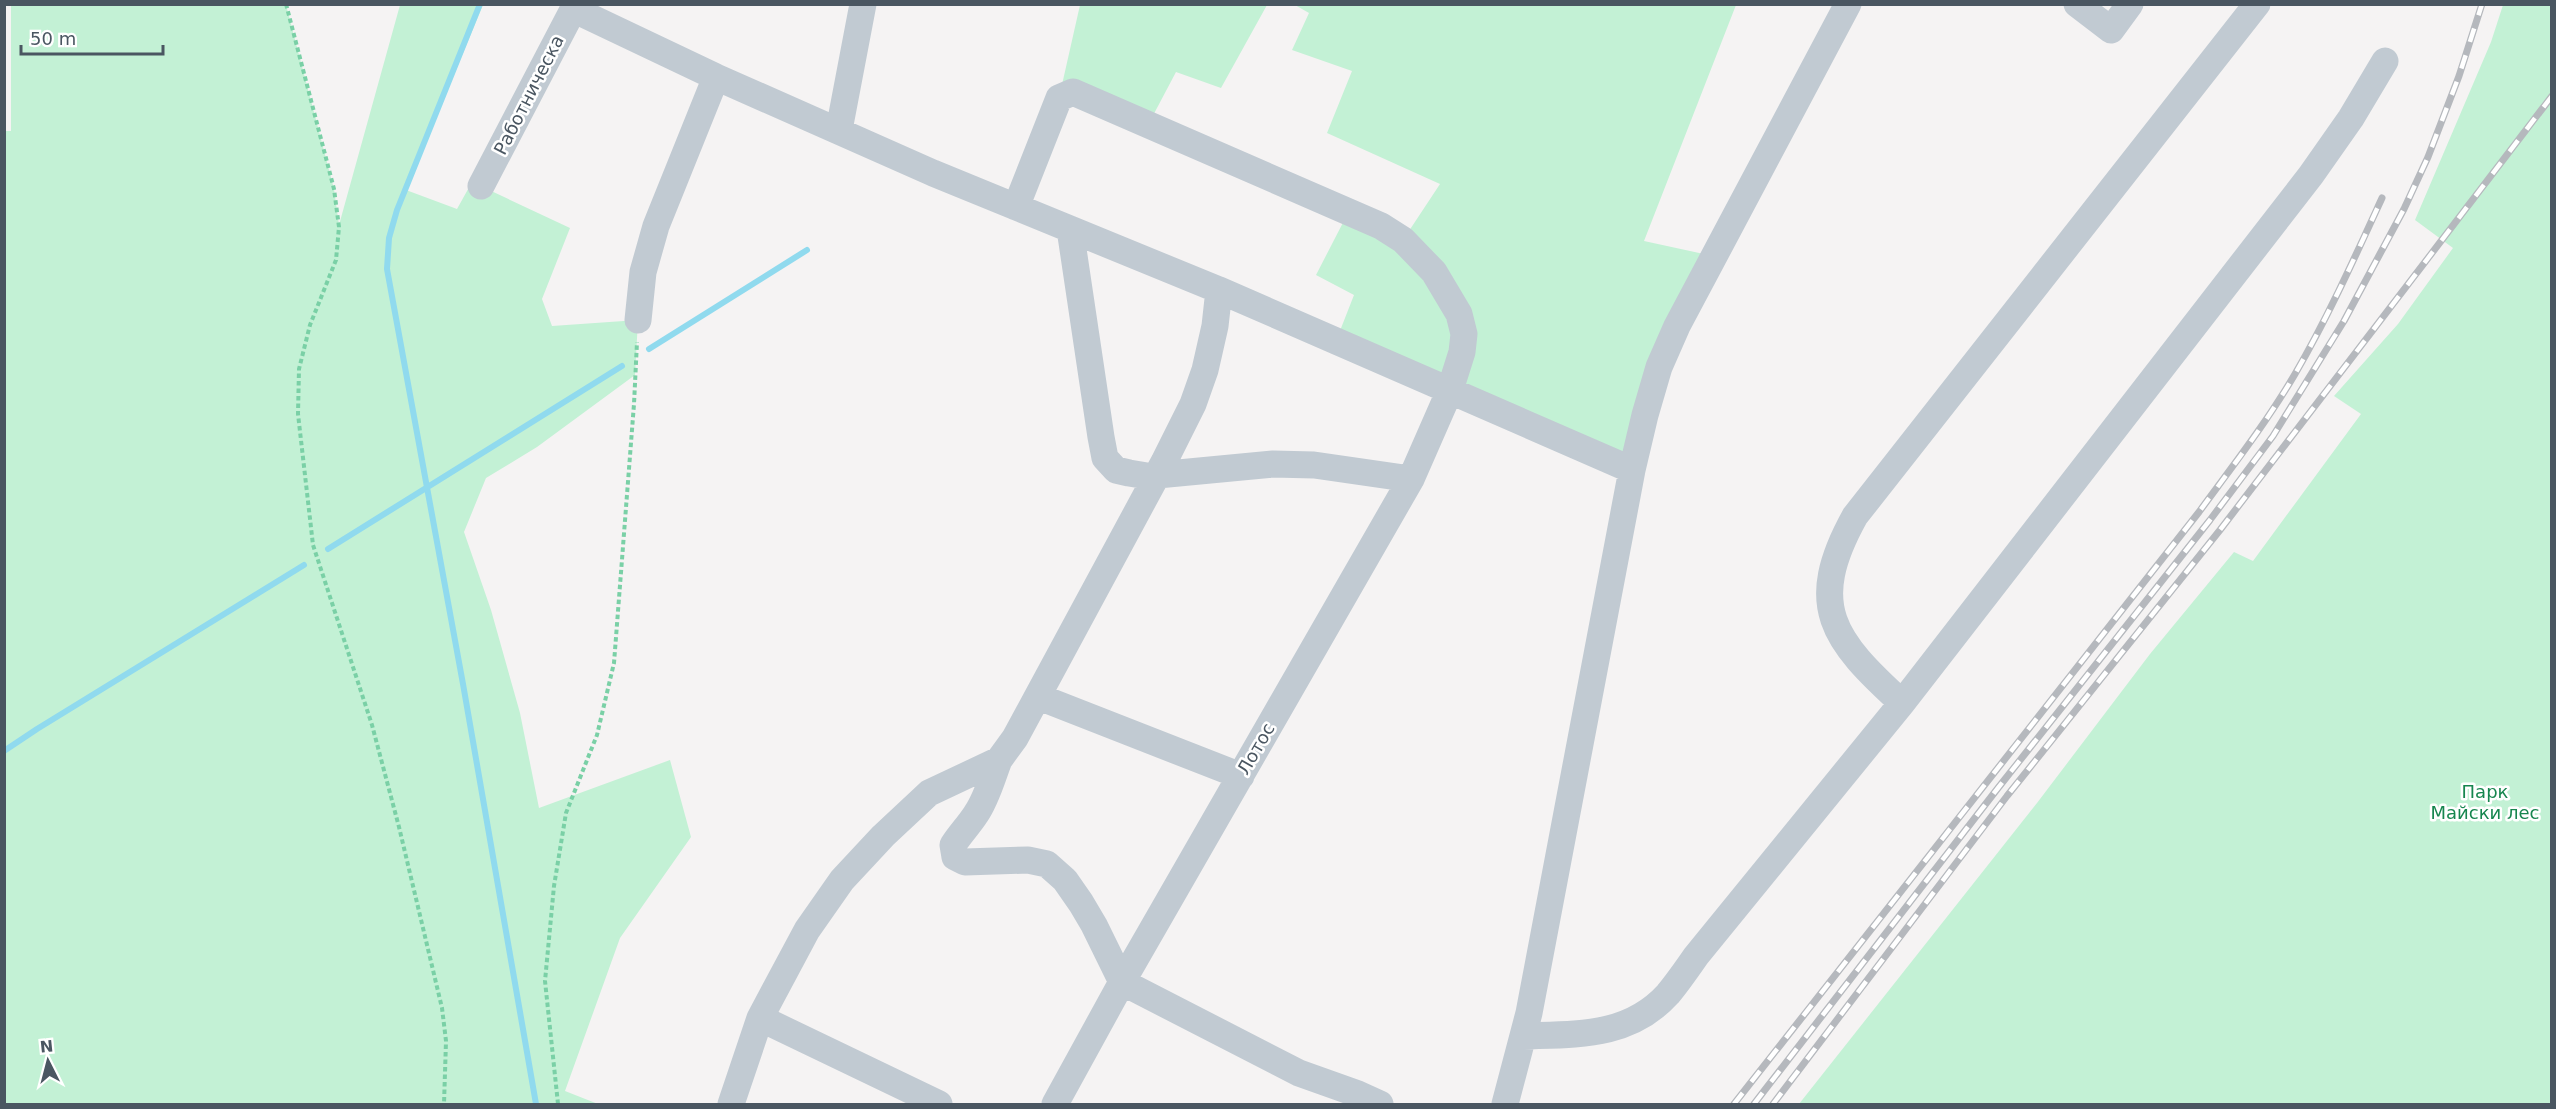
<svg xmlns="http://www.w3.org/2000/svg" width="2556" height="1109" font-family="'DejaVu Sans',sans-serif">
  <rect width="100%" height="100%" fill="#f5f3f3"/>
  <path fill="#c3f1d5" d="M 11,5 L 286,5 L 334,189 L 339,225 L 400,5 L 483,5 L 406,190 L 457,209 L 472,182 L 570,228 L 542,299 L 552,326 L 638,320 L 635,375 L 537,447 L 486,478 L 464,532 L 491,610 L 520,713 L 539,808 L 670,760 L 691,837 L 620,938 L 565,1091 L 598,1104 L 5,1104 L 4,131 L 11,131 Z
    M 1080,5 L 1267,5 L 1221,88 L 1176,72 L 1148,125 L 1059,98 Z
    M 1295,5 L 1736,5 L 1644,241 L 1713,256 L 1632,470 L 1336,341 L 1354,295 L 1316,275 L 1349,211 L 1403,240 L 1440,184 L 1327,133 L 1352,71 L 1292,50 L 1309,13 Z
    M 2503,5 L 2552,5 L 2551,1104 L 1799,1104 L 2037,803 L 2150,654 L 2234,552 L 2253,561 L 2361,414 L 2334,396 L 2398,324 L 2453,248 L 2415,220 L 2491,42 Z"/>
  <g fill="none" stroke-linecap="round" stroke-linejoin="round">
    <path stroke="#90daee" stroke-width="6" d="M 480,4 L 397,210 L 389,238 L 387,269 L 463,684 L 536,1104
      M 649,349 L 807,250
      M 328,549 L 622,366
      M 4,751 L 37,729 L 304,565"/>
    <path stroke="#7ad0a6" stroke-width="4" stroke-dasharray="4.5 3" stroke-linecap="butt" d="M 286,4 L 334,189 L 339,227 L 336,260 L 310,325 L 299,369 L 298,414 L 313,545 L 372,725 L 399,827 L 442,1008 L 446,1041 L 444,1104
      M 558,1104 L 545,981 L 554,886 L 566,813 L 597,735 L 614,663 L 634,404 L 637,342"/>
    <path stroke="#c1cad2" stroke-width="27" d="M 2077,4 L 2111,30 L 2130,4
      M 573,9 L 716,77 L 933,173 L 1219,290 L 1632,470
      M 839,130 L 863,4
      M 481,186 L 576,4
      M 1016,207 L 1059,98 L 1073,92 L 1381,226 L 1403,240 L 1434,272 L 1459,314 L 1464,334 L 1462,352 L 1450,390 L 1411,479 L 1122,982 L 1055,1104
      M 1070,229 L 1101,437 L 1105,458 L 1116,470 L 1129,473 L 1147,476 L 1273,464 L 1314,465 L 1411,479
      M 638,320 L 643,272 L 656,226 L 716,77
      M 1039,697 L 1241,776
      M 1902,703 C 1833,640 1805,606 1855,516 L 2257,4
      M 999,760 C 992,778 987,798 976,814 C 969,825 960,834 953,845 L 955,857 L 965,862 L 1028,860 L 1047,864 L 1065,880 L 1081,903 L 1094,925 L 1122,982 L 1299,1073 L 1358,1094 L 1380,1104
      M 760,1018 L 939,1104
      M 1523,1036 C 1578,1034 1629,1037 1668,994 C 1678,982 1687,969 1696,956 L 1902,703 L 2311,175 L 2351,118 L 2385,61
      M 731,1104 L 760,1018 L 807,930 L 842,880 L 883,836 L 929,793 L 999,760 L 1015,738 L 1164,462 L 1193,404 L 1205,370 L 1215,326 L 1219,290
      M 1505,1104 L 1529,1013 L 1632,470 L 1645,415 L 1659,367 L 1677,326 L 1848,4"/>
    <defs>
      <path id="rail" d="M 1734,1104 L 2199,512 C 2232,467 2267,422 2295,374 C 2328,317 2355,257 2382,198
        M 1754,1104 L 1998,788 L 2210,520 L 2273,436 L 2344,321 L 2404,209 L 2428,157 L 2459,76 L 2482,4
        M 1773,1104 L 2007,796 L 2220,530 L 2552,96"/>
    </defs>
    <use href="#rail" stroke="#b5b8bd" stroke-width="7"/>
    <use href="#rail" stroke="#fff" stroke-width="4.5" stroke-dasharray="14" stroke-linecap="butt"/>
  </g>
  <g text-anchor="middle" stroke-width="5" stroke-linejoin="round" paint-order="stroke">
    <g font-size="18" fill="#4a5661" stroke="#fff">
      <text transform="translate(529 95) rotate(-63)" y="6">Работническа</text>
      <text transform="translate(1256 749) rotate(-60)" y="6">Лотос</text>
    </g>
    <g font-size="18" fill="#17864f" stroke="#fff">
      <text x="2485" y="798">Парк<tspan x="2485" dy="21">Майски лес</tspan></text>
    </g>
  </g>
  <rect width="2556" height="1109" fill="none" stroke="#4a5661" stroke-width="12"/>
  <g transform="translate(48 1061) rotate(354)" stroke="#ffffff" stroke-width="4.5" paint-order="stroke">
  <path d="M0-4.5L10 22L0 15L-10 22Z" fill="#4a5661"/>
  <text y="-9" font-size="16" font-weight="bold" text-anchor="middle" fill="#4a5661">N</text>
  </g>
  <path d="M21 45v9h142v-9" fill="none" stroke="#4a5661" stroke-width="3"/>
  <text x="30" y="45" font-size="18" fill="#4a5661" stroke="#ffffff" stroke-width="4.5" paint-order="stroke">50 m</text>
</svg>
